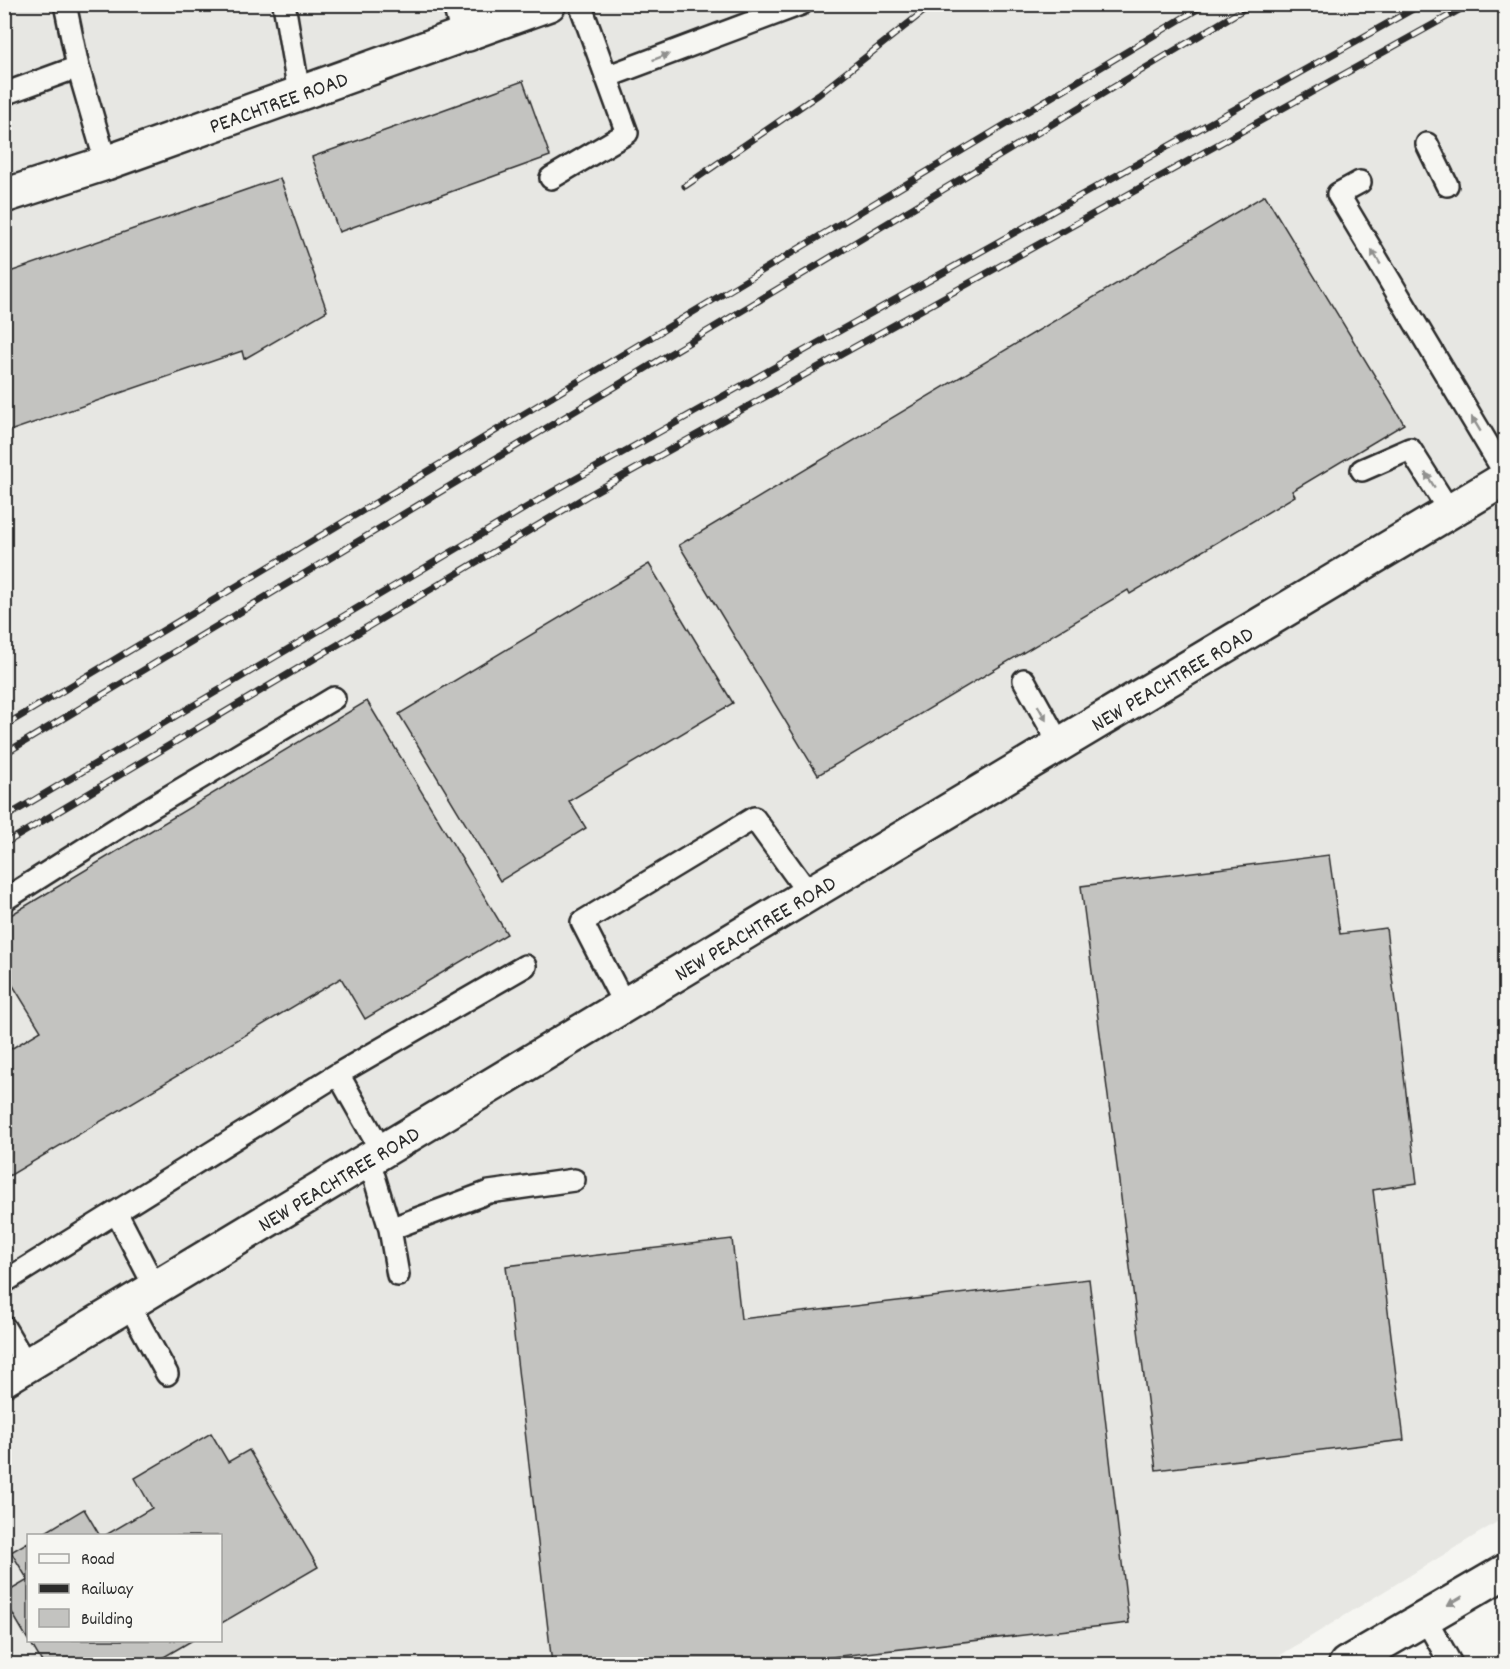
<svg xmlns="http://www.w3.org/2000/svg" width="1510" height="1669" font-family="Dekko,sans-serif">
  <rect width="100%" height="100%" fill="#f6f6f2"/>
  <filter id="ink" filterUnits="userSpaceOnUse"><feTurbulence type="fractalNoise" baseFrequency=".0167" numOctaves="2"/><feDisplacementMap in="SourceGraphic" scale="12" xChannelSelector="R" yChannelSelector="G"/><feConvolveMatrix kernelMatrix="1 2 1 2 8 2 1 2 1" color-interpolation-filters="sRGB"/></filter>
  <g filter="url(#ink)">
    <path fill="#e7e7e3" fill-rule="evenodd" d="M 5,5 L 1505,5 L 1505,1517 L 1266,1664 L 5,1664 ZM 28,1536 L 220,1536 L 220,1640 L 28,1640 Z"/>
    <path fill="#c3c3c0" stroke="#2b2b2b" stroke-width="1.5" d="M 523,81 L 550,156 L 339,232 L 312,157 Z
      M 280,178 L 327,311 L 244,359 L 242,351 L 4,433 L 4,274 Z
      M 1265,195 L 1404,424 L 1292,491 L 1295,496 L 1130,594 L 1128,590 L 818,775 L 679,545 Z
      M 649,564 L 733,703 L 569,801 L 586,828 L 500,881 L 399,714 Z
      M 367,701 L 507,934 L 365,1019 L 341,978 L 4,1179 L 4,1053 L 41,1031 L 4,971 L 4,919 Z
      M 1329,855 L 1340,934 L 1386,928 L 1417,1183 L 1373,1190 L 1404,1440 L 1156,1470 L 1081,886 Z
      M 732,1239 L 741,1319 L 1089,1279 L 1129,1623 L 770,1664 L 552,1664 L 506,1266 Z
      M 211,1433 L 228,1462 L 249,1450 L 318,1567 L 220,1624 L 220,1536 L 104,1536 L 152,1508 L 135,1478 Z
      M 84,1509 L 100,1536 L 39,1536 Z
      M 28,1542 L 28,1640 L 4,1599 L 4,1594 L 28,1580 L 11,1552 Z
      M 29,1640 L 193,1640 L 152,1664 L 43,1664 Z"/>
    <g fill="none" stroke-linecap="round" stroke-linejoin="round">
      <defs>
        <path id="service" d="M 65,4 L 78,67 L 106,163
          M 284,4 L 299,93
          M 606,77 L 801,4
          M 4,94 L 78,67
          M 1427,144 L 1447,185
          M 551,178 L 627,133 L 580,4
          M 1360,182 L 1338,194 L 1506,475
          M 1362,470 L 1410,449 L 1450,512
          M 1024,680 L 1060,745
          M 4,900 L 130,820 L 334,698
          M 625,1006 L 582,922 L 754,818 L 809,894
          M 382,1152 L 338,1074 L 525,966
          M 369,1160 L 390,1229 L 398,1275
          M 116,1212 L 156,1289
          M 390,1229 L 489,1192 L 574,1180
          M 4,1282 L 338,1074
          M 129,1305 L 167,1374
          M 4,1327 L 27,1366
          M 1425,1618 L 1451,1664"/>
        <path id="minor" d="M 460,4 L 468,34
          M 1346,1664 L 1506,1571"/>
        <g id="tertiary">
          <path id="s1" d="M 4,196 L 106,163 L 549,4"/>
          <path id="s2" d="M 4,1379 L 809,894 L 1506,478"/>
        </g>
      </defs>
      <use href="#service" stroke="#2b2b2b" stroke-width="26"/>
      <use href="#minor" stroke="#2b2b2b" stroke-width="38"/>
      <use href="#tertiary" stroke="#2b2b2b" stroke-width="38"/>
      <use href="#service" stroke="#f6f6f2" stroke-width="21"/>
      <use href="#minor" stroke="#f6f6f2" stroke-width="33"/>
      <use href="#tertiary" stroke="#f6f6f2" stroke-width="33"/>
      <defs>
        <path id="rail" d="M 685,186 L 819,94 L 933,4
          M 4,726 L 1206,4
          M 4,754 L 1252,4
          M 4,818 L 554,491 L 1422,4
          M 4,844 L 587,496 L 1470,4"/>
      </defs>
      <use href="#rail" stroke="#2b2b2b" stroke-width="7"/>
      <use href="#rail" stroke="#f6f6f2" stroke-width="4.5" stroke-dasharray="14" stroke-linecap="butt"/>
    </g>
    <defs><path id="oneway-solid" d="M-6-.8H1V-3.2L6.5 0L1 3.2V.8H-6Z" transform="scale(1.5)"/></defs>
    <g fill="#90908e">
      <use href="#oneway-solid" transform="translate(661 57) rotate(-20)"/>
      <use href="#oneway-solid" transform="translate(1376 257) rotate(-121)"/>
      <use href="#oneway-solid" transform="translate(1476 424) rotate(-121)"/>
      <use href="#oneway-solid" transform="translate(1430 480) rotate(-122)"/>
      <use href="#oneway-solid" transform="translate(1042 713) rotate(61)"/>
      <use href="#oneway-solid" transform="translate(1455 1601) rotate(149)"/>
    </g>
  </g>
  <g text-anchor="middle" stroke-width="4.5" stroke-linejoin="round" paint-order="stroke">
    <g font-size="22" fill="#2b2b2b" stroke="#f6f6f2">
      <text dy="8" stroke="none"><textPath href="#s1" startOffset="290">PEACHTREE ROAD</textPath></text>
      <text dy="8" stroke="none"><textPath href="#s2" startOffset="1362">NEW PEACHTREE ROAD</textPath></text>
      <text dy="8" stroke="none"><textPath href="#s2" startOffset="876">NEW PEACHTREE ROAD</textPath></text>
      <text dy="8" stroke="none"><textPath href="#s2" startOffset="390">NEW PEACHTREE ROAD</textPath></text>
    </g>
  </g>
  <rect width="1510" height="1669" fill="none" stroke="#f6f6f2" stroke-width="24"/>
  <rect x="12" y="12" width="1486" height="1645" fill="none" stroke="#2b2b2b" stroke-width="2" filter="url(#ink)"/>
  <rect x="27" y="1534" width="195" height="108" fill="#f6f6f2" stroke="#a5a5a2" stroke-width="1.5"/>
  <rect x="39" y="1554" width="30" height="9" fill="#f6f6f2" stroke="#a5a5a2" stroke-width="1.5"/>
  <text x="81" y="1564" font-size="18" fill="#2b2b2b">Road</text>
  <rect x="39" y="1584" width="30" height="9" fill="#2b2b2b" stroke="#a5a5a2" stroke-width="1.5"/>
  <text x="81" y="1594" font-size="18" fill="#2b2b2b">Railway</text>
  <rect x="39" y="1609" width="30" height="18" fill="#c3c3c0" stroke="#a5a5a2" stroke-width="1.5"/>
  <text x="81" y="1624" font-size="18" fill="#2b2b2b">Building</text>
</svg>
